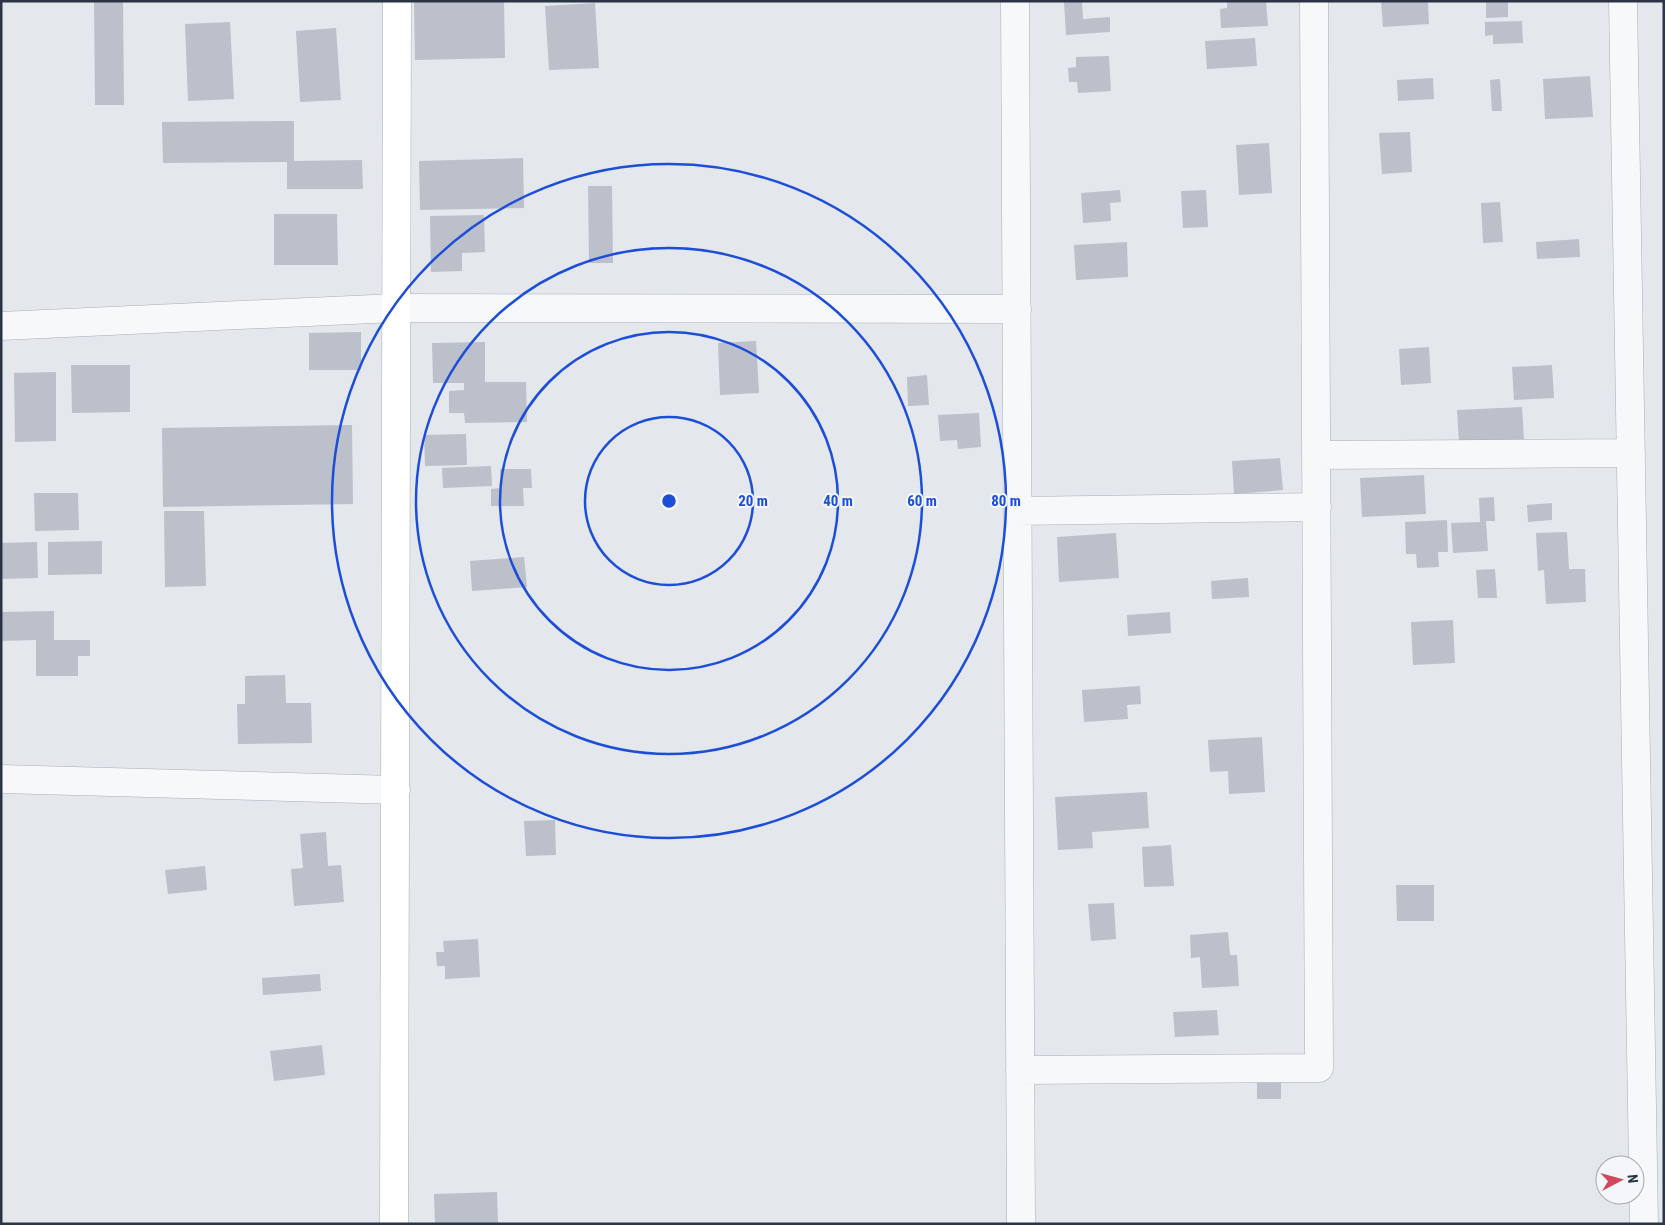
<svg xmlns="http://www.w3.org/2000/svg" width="1665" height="1225" font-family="'Roboto Condensed',sans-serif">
  <rect width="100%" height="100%" fill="#e4e7ec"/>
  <path fill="#bbc0ca" d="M 94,1 L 123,1 L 124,105 L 95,105 Z
    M 414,1 L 504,1 L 505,58 L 415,60 Z
    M 1064,1 L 1082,1 L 1083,19 L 1110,17 L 1110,32 L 1066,35 Z
    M 1227,1 L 1266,1 L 1268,26 L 1221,28 L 1220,9 L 1227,8 Z
    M 1381,1 L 1428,1 L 1429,24 L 1383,27 Z
    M 1486,1 L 1508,1 L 1508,17 L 1486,18 Z
    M 595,3 L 599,68 L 549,70 L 545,6 Z
    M 1522,21 L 1523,43 L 1493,44 L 1493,35 L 1485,36 L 1485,22 Z
    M 230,22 L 234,99 L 188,101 L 185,24 Z
    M 336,28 L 341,100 L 300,102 L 296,31 Z
    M 1255,38 L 1257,66 L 1207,69 L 1205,41 Z
    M 1109,56 L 1111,91 L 1078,93 L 1077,82 L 1069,82 L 1068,68 L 1076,67 L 1076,57 Z
    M 1590,76 L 1593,117 L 1545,119 L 1543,79 Z
    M 1433,78 L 1434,99 L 1398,101 L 1397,80 Z
    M 1500,79 L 1502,111 L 1492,111 L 1490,80 Z
    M 294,121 L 294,161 L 362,160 L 363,189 L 287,189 L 287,162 L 163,163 L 162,122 Z
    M 1410,132 L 1412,172 L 1382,174 L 1379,133 Z
    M 1269,143 L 1272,193 L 1239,195 L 1236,145 Z
    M 523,158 L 524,208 L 420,210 L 419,161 Z
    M 588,186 L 612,186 L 613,263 L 589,263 Z
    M 1120,190 L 1121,202 L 1110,203 L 1111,221 L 1083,223 L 1081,193 Z
    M 1206,190 L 1208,227 L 1183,228 L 1181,191 Z
    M 1500,202 L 1503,242 L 1483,243 L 1481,203 Z
    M 274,214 L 337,214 L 338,265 L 274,265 Z
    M 484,215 L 485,252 L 462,253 L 462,271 L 431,272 L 430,216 Z
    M 1579,239 L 1580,257 L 1537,259 L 1536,242 Z
    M 1127,242 L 1128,277 L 1076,280 L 1074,245 Z
    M 361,332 L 361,370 L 309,370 L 309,333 Z
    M 756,341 L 759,393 L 720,395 L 718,343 Z
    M 485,342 L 485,382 L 526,382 L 527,422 L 465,423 L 464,413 L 449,413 L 449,391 L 464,390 L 464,383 L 433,383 L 432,343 Z
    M 1429,347 L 1431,383 L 1401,385 L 1399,349 Z
    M 71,365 L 130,365 L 130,412 L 72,413 Z
    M 1552,365 L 1554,398 L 1514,400 L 1512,367 Z
    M 56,372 L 56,441 L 15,442 L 14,373 Z
    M 927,375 L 929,405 L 908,406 L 907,377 Z
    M 1522,407 L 1524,439 L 1459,443 L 1457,410 Z
    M 979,413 L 981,447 L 958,449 L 957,440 L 940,441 L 938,415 Z
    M 352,425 L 353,504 L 163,507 L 162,428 Z
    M 466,434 L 467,465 L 425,466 L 424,435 Z
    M 1280,458 L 1283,490 L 1234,494 L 1232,461 Z
    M 491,466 L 492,486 L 443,488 L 442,468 Z
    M 500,469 L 531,469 L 532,488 L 523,488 L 524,506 L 491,506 L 491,489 L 500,488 Z
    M 1424,475 L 1426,514 L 1362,517 L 1360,478 Z
    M 34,493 L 78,493 L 79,530 L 35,531 Z
    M 1494,497 L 1495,521 L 1486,521 L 1488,551 L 1453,553 L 1451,523 L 1480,522 L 1479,498 Z
    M 1552,503 L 1552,520 L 1528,522 L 1527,505 Z
    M 164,511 L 204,511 L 206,586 L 165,587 Z
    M 1447,520 L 1448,552 L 1438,552 L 1439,567 L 1417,568 L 1416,554 L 1406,554 L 1405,522 Z
    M 1567,532 L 1569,569 L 1585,569 L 1586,602 L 1546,604 L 1544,570 L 1538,571 L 1536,533 Z
    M 1116,533 L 1119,578 L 1059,582 L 1057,537 Z
    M 102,541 L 102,574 L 48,575 L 48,542 Z
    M 37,542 L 38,578 L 1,579 L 1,543 Z
    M 524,557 L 527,587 L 472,591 L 470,561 Z
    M 1495,569 L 1497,598 L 1478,598 L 1476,570 Z
    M 1248,578 L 1249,597 L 1212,599 L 1211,581 Z
    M 54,611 L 54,640 L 90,640 L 90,656 L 78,656 L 78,676 L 36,676 L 36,640 L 1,641 L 1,612 Z
    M 1170,612 L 1171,633 L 1128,636 L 1127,615 Z
    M 1453,620 L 1455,663 L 1413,665 L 1411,622 Z
    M 285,675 L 286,703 L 311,703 L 312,743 L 238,744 L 237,704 L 245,704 L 245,676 Z
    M 1140,686 L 1141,704 L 1127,705 L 1128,719 L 1084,722 L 1082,690 Z
    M 1262,737 L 1265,792 L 1229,794 L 1228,771 L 1210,772 L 1208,740 Z
    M 1147,792 L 1149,828 L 1092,832 L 1093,848 L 1058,850 L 1055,797 Z
    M 555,820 L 556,855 L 526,856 L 524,821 Z
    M 326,832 L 328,866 L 341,865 L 344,902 L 294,906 L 291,869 L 303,868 L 300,834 Z
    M 1171,845 L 1174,886 L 1144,887 L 1142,847 Z
    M 205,866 L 207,890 L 168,894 L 165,870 Z
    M 1396,885 L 1434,885 L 1434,921 L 1397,921 Z
    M 1114,903 L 1116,939 L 1091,941 L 1088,904 Z
    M 1228,932 L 1230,955 L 1237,955 L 1239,986 L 1202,988 L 1200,957 L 1191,958 L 1190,935 Z
    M 478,939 L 480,977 L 445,979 L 445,966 L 437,966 L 436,952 L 444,952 L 443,941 Z
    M 320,974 L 321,991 L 263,995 L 262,978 Z
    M 1217,1010 L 1219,1035 L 1175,1037 L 1173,1012 Z
    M 322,1045 L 325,1075 L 274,1081 L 270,1051 Z
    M 1257,1081 L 1281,1081 L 1281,1099 L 1257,1099 Z
    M 497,1192 L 498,1224 L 435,1224 L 434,1194 Z"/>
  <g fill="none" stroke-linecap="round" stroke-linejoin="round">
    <defs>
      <path id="street" d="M 1015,1 L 1021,1224
        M 1623,1 L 1644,1224
        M 1,326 L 395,308 L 1017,309
        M 1316,455 L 1631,453
        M 1018,511 L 1317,507
        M 1,779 L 396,790
        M 1020,1070 L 1319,1068 L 1314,1"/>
      <path id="secondary" d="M 394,1224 L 397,1"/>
    </defs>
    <use href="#street" stroke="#a9aeb7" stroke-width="29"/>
    <use href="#secondary" stroke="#a9aeb7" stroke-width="29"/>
    <use href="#street" stroke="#f7f8fa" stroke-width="28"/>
    <use href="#secondary" stroke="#fff" stroke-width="28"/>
  </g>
  <g fill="none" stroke="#1d4ed8" stroke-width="2.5">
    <circle cx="669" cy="501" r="84"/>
    <circle cx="669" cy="501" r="169"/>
    <circle cx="669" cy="501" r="253"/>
    <circle cx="669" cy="501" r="337"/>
  </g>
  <circle cx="669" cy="501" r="8" fill="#1d4ed8" stroke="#f4f6f9" stroke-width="2.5"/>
  <g font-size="15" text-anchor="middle" font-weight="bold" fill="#1d4ed8" stroke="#f4f6f9" stroke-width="4" stroke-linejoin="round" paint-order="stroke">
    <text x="753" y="506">20 m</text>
    <text x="838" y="506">40 m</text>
    <text x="922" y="506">60 m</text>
    <text x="1006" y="506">80 m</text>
  </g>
  <rect width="1665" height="1225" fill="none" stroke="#2b3445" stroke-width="5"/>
  <g transform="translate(1620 1180) rotate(84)"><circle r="24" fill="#f4f6f9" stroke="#a4a8b1"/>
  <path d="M0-4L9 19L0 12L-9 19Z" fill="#d1495b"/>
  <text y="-8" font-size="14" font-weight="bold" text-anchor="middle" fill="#2b3445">N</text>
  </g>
</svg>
